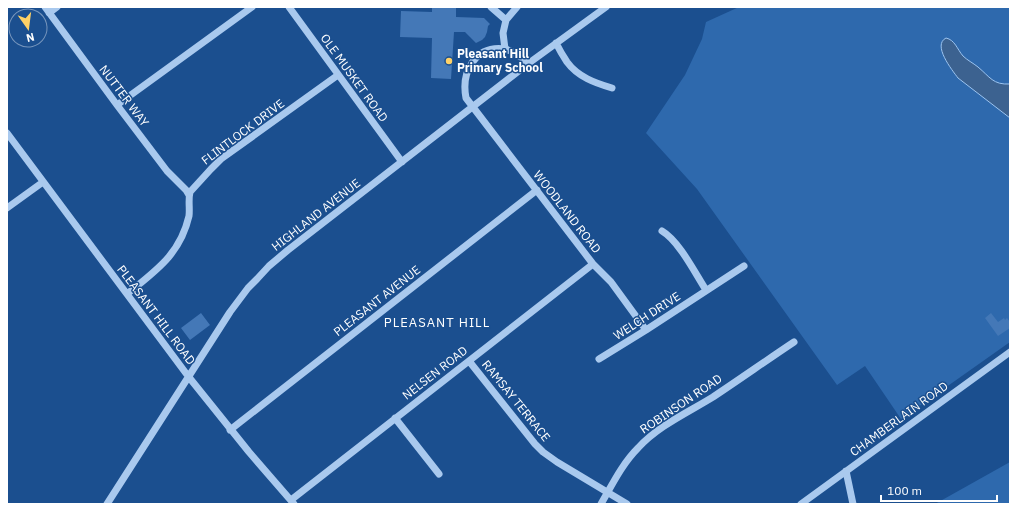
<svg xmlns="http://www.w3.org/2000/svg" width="1017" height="511" font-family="'IBM Plex Sans',sans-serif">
  <rect width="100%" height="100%" fill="#1b4f8f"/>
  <path fill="#2e69ad" d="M 739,7 L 1010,7 L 1010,342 L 901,419 L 865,366 L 837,385 L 697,189 L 646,133 L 685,75 L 702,39 L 706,22 Z
    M 1010,462 L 1010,504 L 935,504 Z"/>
  <path fill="#3c6290" stroke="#9cc4f0" d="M 946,38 C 955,40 957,49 963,56 C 967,60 973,63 978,67 C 990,77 993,85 1010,84 L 1010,118 L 958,78 C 952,70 932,45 946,38 Z"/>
  <path fill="#4478b7" d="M 432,7 L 456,7 L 456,17 L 484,18 L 490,24 L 488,26 L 487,32 L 485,37 L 482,40 L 476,43 L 465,32 L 454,32 L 451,79 L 431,78 L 432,38 L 400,37 L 401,11 L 432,12 Z
    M 201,313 L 210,325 L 190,340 L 181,328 Z
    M 991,313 L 998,322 L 1004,318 L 1005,320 L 1007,318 L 1010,322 L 1010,328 L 998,336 L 985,318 Z"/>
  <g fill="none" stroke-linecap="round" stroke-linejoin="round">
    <path stroke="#a9c9ee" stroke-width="7" d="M 45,7 L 117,105 L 167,171 L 186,190 L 189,195
      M 289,7 L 402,162
      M 491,7 L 506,20
      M 49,13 L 57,7
      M 556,43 C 559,49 563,56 567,62 C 578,77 595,83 612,88
      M 505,49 L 503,33 L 506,20 L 517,7
      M 529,63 C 522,58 514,51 505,49 C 475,45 461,72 466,98 L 593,264 L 611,282 L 646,330
      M 117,105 L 252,7
      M 7,133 L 188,376 L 249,452 L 294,504
      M 7,208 L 43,182
      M 662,231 C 679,241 695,273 706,290
      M 127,294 C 155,271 180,255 189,216 C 190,208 188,200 190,192 L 211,169 L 221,159 L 338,75
      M 599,359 L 646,330 L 744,266
      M 469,361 L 535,444 L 543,452 L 557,462 L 627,504
      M 395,418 L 439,474
      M 230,430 L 537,190
      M 846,471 L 853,504
      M 291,500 L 593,264
      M 107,504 L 230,312 L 248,288 L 257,279 L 269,266 L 288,250 L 529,63 L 606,7
      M 601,504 C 612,485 622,464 638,448 C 658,426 687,413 713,397 C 740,379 767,360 794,342
      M 801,504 L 1010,352"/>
  </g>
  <circle fill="#ffd166" stroke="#1b4f8f" stroke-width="1.5" cx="449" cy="61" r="4"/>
  <g text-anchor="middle" stroke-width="3" stroke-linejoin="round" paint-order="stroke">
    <g font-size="12" font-weight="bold" fill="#fff" stroke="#1b4f8f" text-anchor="start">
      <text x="457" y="58">Pleasant Hill<tspan x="457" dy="14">Primary School</tspan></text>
    </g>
    <g font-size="12" fill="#fff" stroke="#1b4f8f">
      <text transform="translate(354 78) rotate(54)" y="4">OLE MUSKET ROAD</text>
      <text transform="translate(124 96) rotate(53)" y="4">NUTTER WAY</text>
      <text transform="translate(243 132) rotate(-37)" y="4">FLINTLOCK DRIVE</text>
      <text transform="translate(567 212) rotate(52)" y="4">WOODLAND ROAD</text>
      <text transform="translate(316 215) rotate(-38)" y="4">HIGHLAND AVENUE</text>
      <text transform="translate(377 301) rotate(-38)" y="4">PLEASANT AVENUE</text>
      <text transform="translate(156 315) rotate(53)" y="4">PLEASANT HILL ROAD</text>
      <text transform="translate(647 316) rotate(-33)" y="4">WELCH DRIVE</text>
      <text transform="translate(435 373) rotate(-38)" y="4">NELSEN ROAD</text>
      <text transform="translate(516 401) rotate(51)" y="4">RAMSAY TERRACE</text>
      <text transform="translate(681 404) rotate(-34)" y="4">ROBINSON ROAD</text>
      <text transform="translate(899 419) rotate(-36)" y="4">CHAMBERLAIN ROAD</text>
    </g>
    <g font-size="13" letter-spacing="1" fill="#fff" stroke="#1b4f8f">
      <text x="437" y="327">PLEASANT HILL</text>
    </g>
  </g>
  <rect width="1017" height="511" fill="none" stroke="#ffffff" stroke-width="16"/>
  <g transform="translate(28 28) rotate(166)"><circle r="19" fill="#1b4f8f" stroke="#7695bc"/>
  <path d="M0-3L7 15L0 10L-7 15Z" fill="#ffd166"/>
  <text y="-6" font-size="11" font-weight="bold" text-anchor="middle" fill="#ffffff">N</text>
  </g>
  <path d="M881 495v6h116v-6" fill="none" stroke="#ffffff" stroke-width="2"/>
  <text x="887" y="495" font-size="12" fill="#ffffff" stroke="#1b4f8f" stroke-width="3" paint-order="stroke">100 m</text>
</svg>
